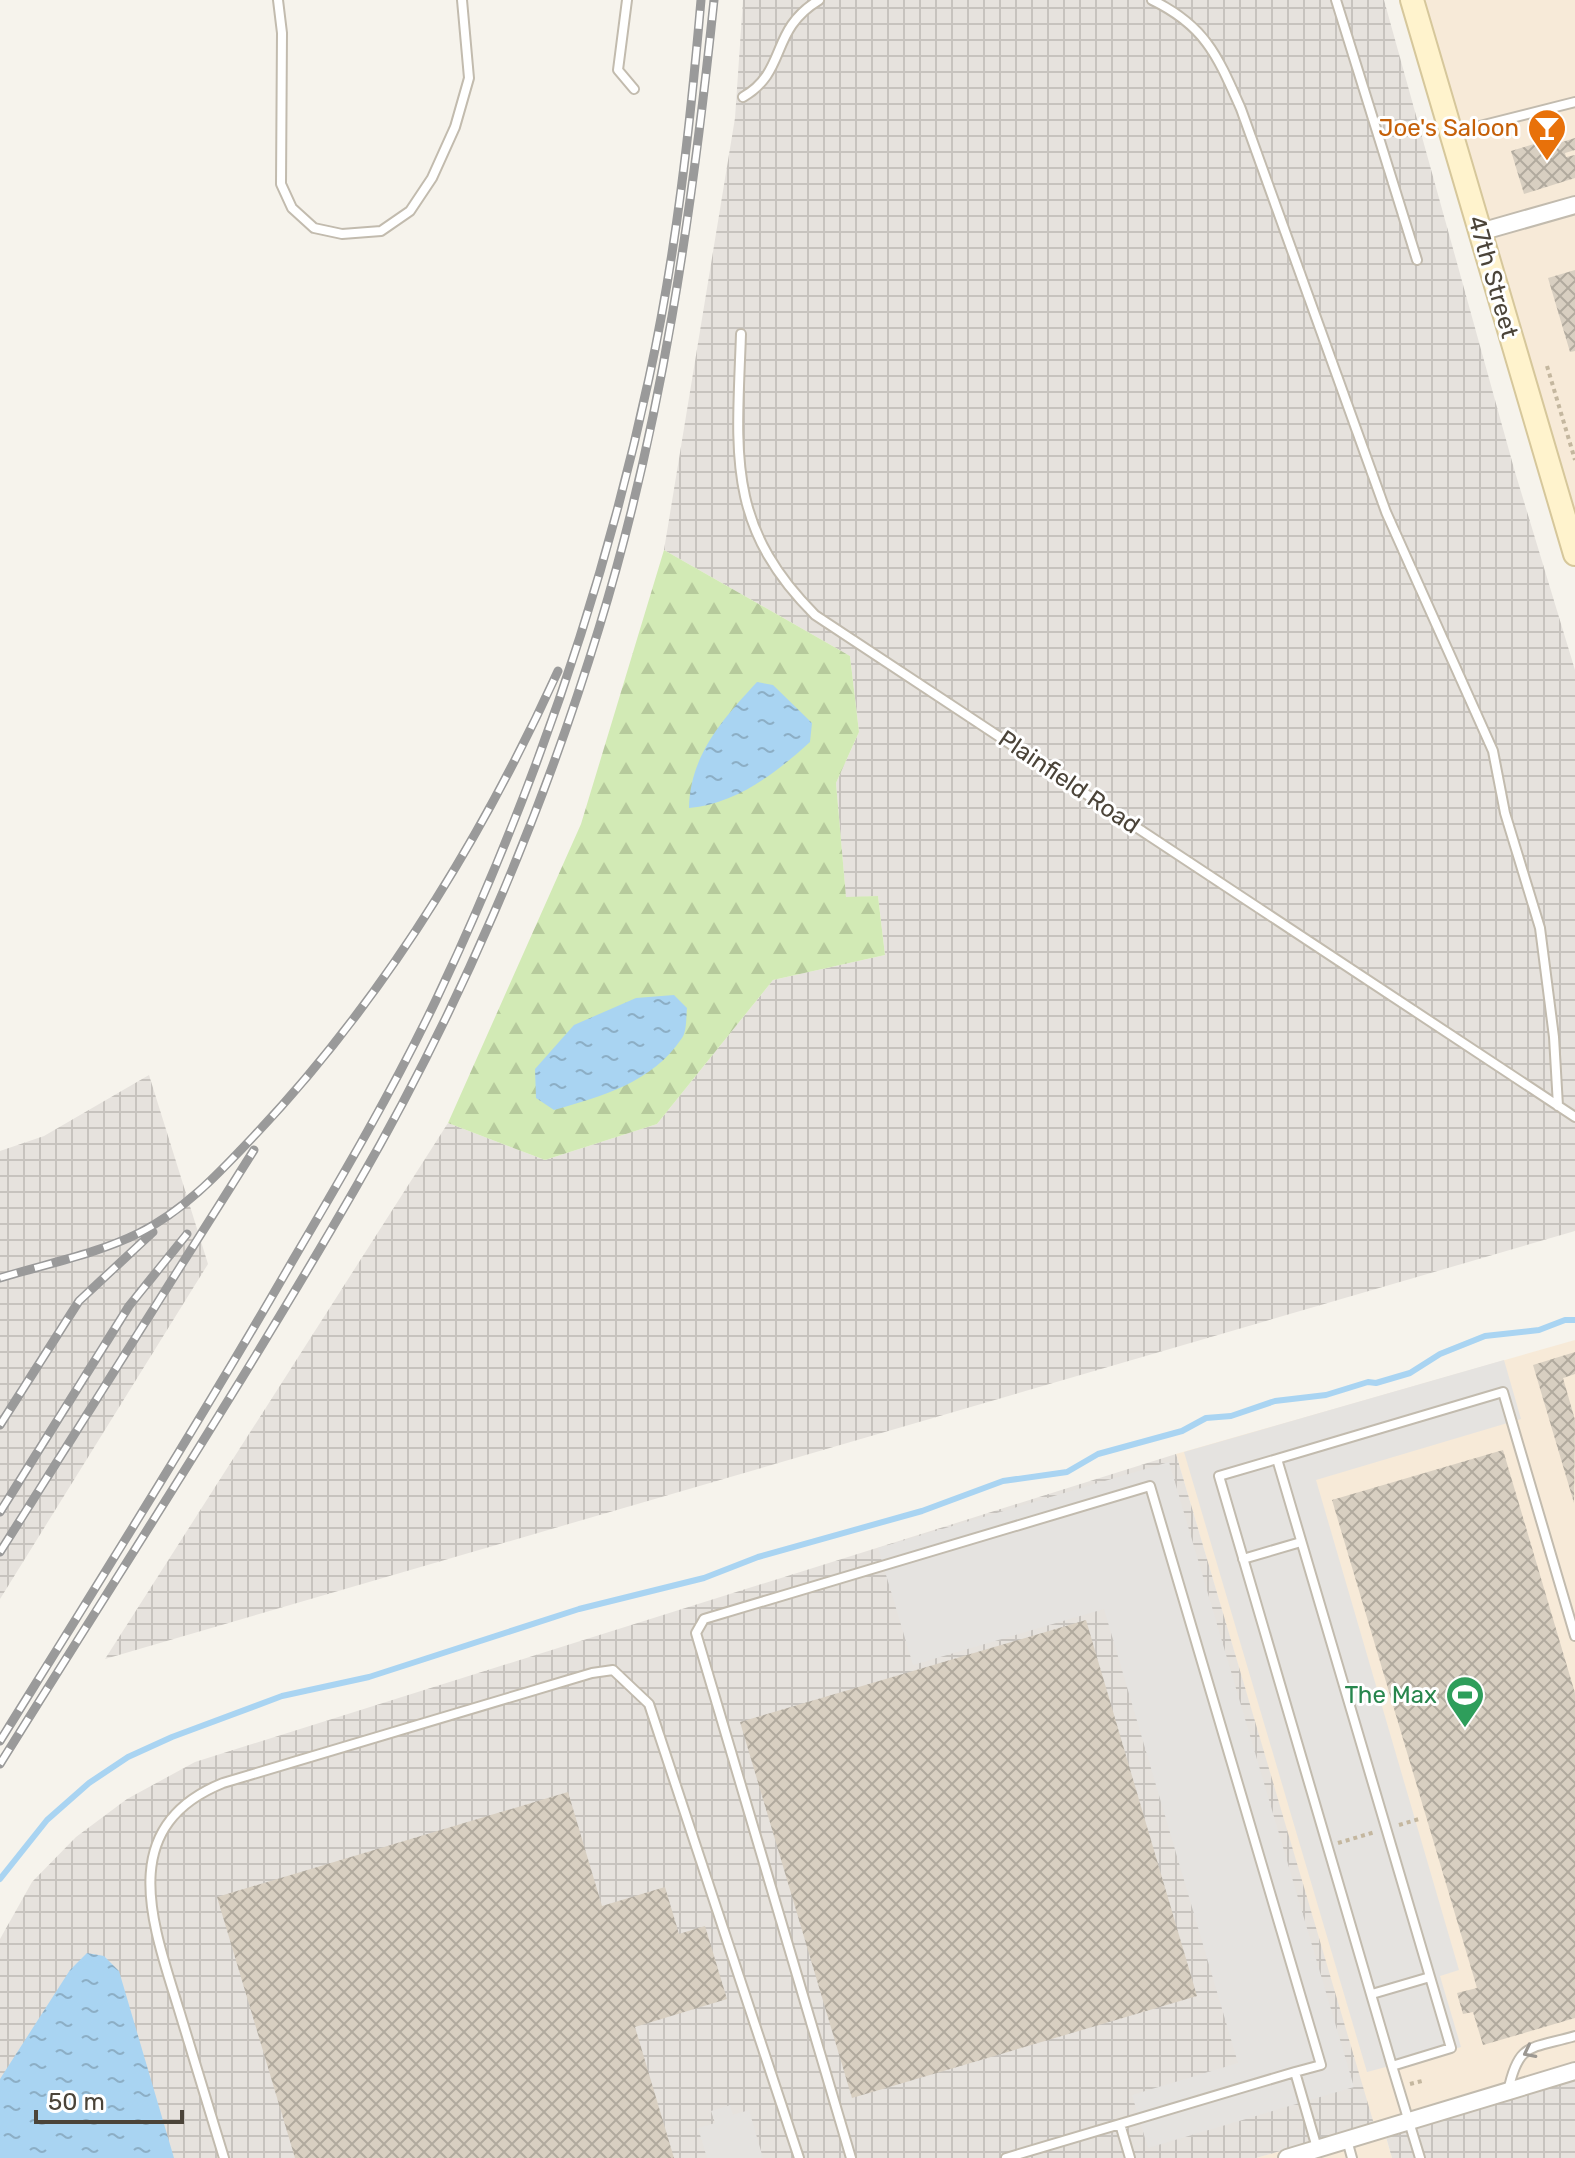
<svg xmlns="http://www.w3.org/2000/svg" width="1575" height="2158" font-family="Rubik,sans-serif">
  <defs>
    <pattern id="industrial-grid" width="8" height="8" patternUnits="userSpaceOnUse" patternTransform="scale(2)"><rect width="8" height="8" fill="#e6e2dd"/><path d="M0 4h8M4 0v8" fill="none" stroke="#c7c3be"/></pattern>
    <pattern id="forest-firs" width="22" height="20" patternUnits="userSpaceOnUse" patternTransform="scale(2)"><rect width="22" height="20" fill="#d2eab5"/><path d="M5 1l3.5 6h-7zM16 11l3.5 6h-7z" fill="#b6ca9c"/></pattern>
    <pattern id="water-ripples" width="26" height="14" patternUnits="userSpaceOnUse" patternTransform="scale(2)"><rect width="26" height="14" fill="#a9d4f2"/><path d="M2 4q2-2 4 0t4 0M15 11q2-2 4 0t4 0" fill="none" stroke="#8caec5"/></pattern>
    <pattern id="building-cross-hatch" width="8" height="8" patternUnits="userSpaceOnUse" patternTransform="scale(2)"><rect width="8" height="8" fill="#d8cfc1"/><path d="M0 0l8 8M0 8l8-8" fill="none" stroke="#b1aa9e"/></pattern>
  </defs>
  <rect width="100%" height="100%" fill="#f6f3ec"/>
  <path fill="#f7ead8" d="M 1419,0 L 1575,0 L 1575,201 L 1485,224 Z
    M 1575,211 L 1575,529 L 1489,236 Z
    M 1575,1340 L 1575,2080 L 1386,2137 L 1392,2158 L 1256,2158 L 1373,2124 L 1176,1454 Z"/>
  <path fill="url(#industrial-grid)" d="M 743,0 L 1384,0 L 1515,472 L 1575,670 L 1575,1231 L 105,1659 L 448,1123 L 545,1160 L 657,1124 L 773,980 L 885,955 L 878,896 L 846,898 L 836,783 L 859,732 L 850,656 L 664,550 L 735,118 Z
    M 149,1075 L 208,1264 L 0,1599 L 0,1151 L 44,1136 Z
    M 1176,1454 L 1374,2124 L 1256,2158 L 0,2158 L 0,1939 L 32,1882 L 76,1837 L 127,1799 L 195,1762 Z
    M 1575,2080 L 1575,2158 L 1392,2158 L 1386,2137 Z"/>
  <path fill="url(#forest-firs)" d="M 664,550 L 850,656 L 859,732 L 836,783 L 846,897 L 878,896 L 885,955 L 773,980 L 657,1124 L 545,1160 L 448,1123 L 581,824 Z"/>
  <path fill="#e5e3e0" d="M 1504,1360 L 1521,1419 L 1316,1480 L 1459,1970 L 1440,1976 L 1461,2047 L 1367,2072 L 1184,1452 Z
    M 1169,1462 L 1354,2087 L 1148,2148 L 1132,2095 L 1238,2063 L 1104,1609 L 913,1665 L 878,1548 Z
    M 730,2105 L 733,2115 L 749,2110 L 763,2158 L 707,2158 L 698,2128 L 715,2123 L 711,2111 Z"/>
  <path fill="url(#water-ripples)" d="M 757,682 L 773,685 L 812,723 L 810,742 C 776,773 736,804 689,808 C 690,755 723,719 757,682 Z
    M 674,995 L 687,1008 C 686,1017 687,1031 682,1038 C 652,1083 602,1096 554,1110 L 536,1098 L 535,1069 L 574,1025 L 636,998 Z
    M 87,1953 L 104,1956 L 119,1971 L 174,2158 L 0,2158 L 0,2079 L 70,1970 Z"/>
  <g fill="none" stroke-linecap="round" stroke-linejoin="round">
    <path stroke="#a9d4f2" stroke-width="6" d="M 0,1879 L 47,1820 L 89,1783 L 128,1757 L 172,1737 L 282,1696 L 369,1677 L 579,1609 L 704,1578 L 758,1557 L 922,1511 L 1003,1481 L 1067,1472 L 1098,1454 L 1182,1431 L 1206,1418 L 1231,1416 L 1275,1401 L 1326,1395 L 1368,1382 L 1376,1383 L 1410,1373 L 1440,1354 L 1485,1336 L 1539,1330 L 1565,1320 L 1575,1320"/>
  </g>
  <path fill="url(#building-cross-hatch)" d="M 1561,136 L 1562,142 L 1575,138 L 1575,150 L 1565,153 L 1566,157 L 1575,155 L 1575,178 L 1524,194 L 1511,151 Z
    M 1575,270 L 1575,351 L 1570,352 L 1548,278 Z
    M 1575,1352 L 1575,1374 L 1563,1378 L 1575,1420 L 1574,1503 L 1533,1365 Z
    M 1503,1450 L 1575,1693 L 1575,2018 L 1483,2045 L 1473,2012 L 1463,2014 L 1457,1993 L 1477,1988 L 1332,1500 Z
    M 1086,1620 L 1197,1996 L 852,2098 L 740,1722 Z
    M 568,1792 L 602,1906 L 665,1887 L 679,1934 L 705,1926 L 727,1999 L 635,2027 L 674,2158 L 295,2158 L 217,1897 Z"/>
  <g fill="none" stroke-linecap="round" stroke-linejoin="round">
    <defs>
      <path id="lane" d="M 278,0 L 282,33 L 281,184 L 292,208 L 314,228 L 342,234 L 381,231 L 410,211 L 432,178 L 455,127 L 469,78 L 462,0
        M 627,0 L 618,70 L 634,89
        M 1152,0 C 1206,26 1218,57 1241,109 L 1386,512 L 1493,751 L 1505,813 L 1540,928 L 1554,1037 L 1558,1106
        M 1336,0 L 1417,260
        M 743,97 C 788,71 769,30 819,0
        M 1452,133 L 1575,102
        M 741,334 C 737,452 725,525 815,615 L 1575,1117
        M 1277,1459 L 1503,1392 L 1575,1636
        M 1243,1559 L 1301,1542
        M 1372,1994 L 1430,1977
        M 1392,2066 L 1451,2048 L 1277,1459 L 1219,1476 L 1392,2066 L 1420,2158
        M 1508,2092 C 1518,2042 1530,2049 1575,2036
        M 1120,2124 L 1130,2158
        M 1347,2140 L 1352,2158
        M 224,2158 C 209,2109 194,2060 179,2010 C 153,1925 114,1827 223,1783 L 592,1673 L 613,1670 L 649,1704 L 799,2158
        M 851,2158 L 696,1633 L 704,1619 L 1150,1486 L 1321,2065 L 1295,2072 L 1317,2148
        M 1006,2158 L 1295,2072"/>
      <path id="street" d="M 1480,232 L 1575,205
        M 1287,2158 L 1575,2071"/>
      <path id="secondary" d="M 1412,0 L 1575,554"/>
    </defs>
    <use href="#lane" stroke="#c2bbae" stroke-width="12"/>
    <use href="#street" stroke="#c2bbae" stroke-width="20"/>
    <use href="#secondary" stroke="#d6c79b" stroke-width="26"/>
    <path stroke="#c4b79f" stroke-width="4" stroke-dasharray="4 4" stroke-linecap="butt" d="M 1547,366 L 1575,460
      M 1361,1700 L 1382,1693
      M 1399,1825 L 1419,1819
      M 1338,1843 L 1375,1832
      M 1410,2084 L 1422,2081"/>
    <use href="#lane" stroke="#fff" stroke-width="8"/>
    <use href="#street" stroke="#fff" stroke-width="16"/>
    <use href="#secondary" stroke="#fff3cd" stroke-width="22"/>
    <defs>
      <path id="rail" d="M 0,1278 C 45,1264 97,1254 139,1233 C 185,1210 219,1173 254,1136 C 382,1001 481,840 558,671
        M 0,1425 L 79,1301 L 153,1232
        M 0,1512 L 129,1306 L 187,1234
        M 0,1552 L 254,1150
        M 0,1741 C 99,1582 199,1423 293,1260 C 343,1175 393,1090 436,1000 C 530,802 603,593 649,378 C 676,254 690,127 701,0
        M 0,1764 C 119,1573 243,1383 356,1187 C 457,1013 540,821 599,628 C 662,423 692,213 714,0"/>
    </defs>
    <use href="#rail" stroke="#9a9a9a" stroke-width="9"/>
    <use href="#rail" stroke="#fff" stroke-width="6" stroke-dasharray="18" stroke-linecap="butt"/>
  </g>
  <defs><path id="oneway-chevron" d="M-2-3.5L2.5 0L-2 3.5" fill="none" stroke-width="1.6" stroke-linecap="round" stroke-linejoin="round" transform="scale(2)"/></defs>
  <use stroke="#9c9892" href="#oneway-chevron" transform="translate(1529 2052) rotate(153)"/>
  <defs>
    <symbol id="bar-pin" viewBox="-11 -11 22 30"><path d="M0 17L-7.5 6A9.5 9.5 0 1 1 7.5 6Z" fill="#e8710a" stroke="#fff"/><path d="M-6-5H6L.8 .8V4.5H3.5V6h-7V4.5H-.8V.8Z" fill="#fff"/></symbol>
    <symbol id="stadium-pin" viewBox="-11 -11 22 30"><path d="M0 17L-7.5 6A9.5 9.5 0 1 1 7.5 6Z" fill="#2e9e5b" stroke="#fff"/><path d="M0-5a6.5 5 0 1 0 0 10a6.5 5 0 1 0 0-10ZM-3.5-1.8h7v3.6h-7Z" fill="#fff"/></symbol>
  </defs>
  <g fill-rule="evenodd">
    <use href="#bar-pin" x="1525" y="106" width="44" height="60"/>
    <use href="#stadium-pin" x="1443" y="1673" width="44" height="60"/>
  </g>
  <g text-anchor="middle" stroke-width="6" stroke-linejoin="round" paint-order="stroke">
    <g font-size="24" fill="#c56008" stroke="#fff" text-anchor="end">
      <text x="1519" y="136">Joe's Saloon</text>
    </g>
    <g font-size="24" fill="#4b4439" stroke="#fff">
      <text transform="translate(1493 277) rotate(74)" y="8">47th Street</text>
      <text transform="translate(1069 782) rotate(34)" y="8">Plainfield Road</text>
    </g>
    <g font-size="24" fill="#27864d" stroke="#fff" text-anchor="end">
      <text x="1437" y="1703">The Max</text>
    </g>
  </g>
  <path d="M36 2110v12h146v-12" fill="none" stroke="#4b4439" stroke-width="4"/>
  <text x="48" y="2110" font-size="24" fill="#4b4439" stroke="#ffffff" stroke-width="6" paint-order="stroke">50 m</text>
</svg>
